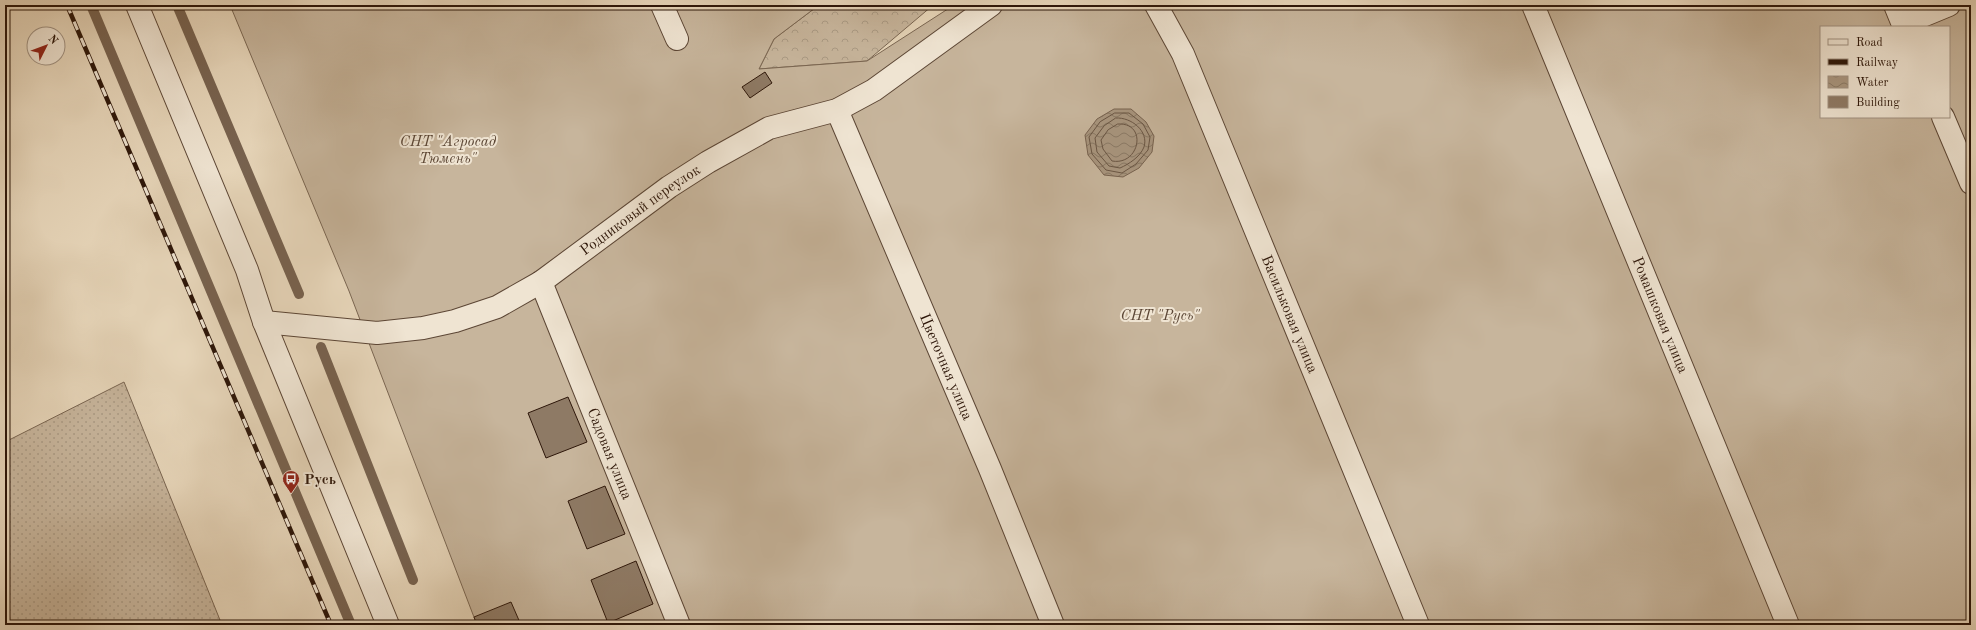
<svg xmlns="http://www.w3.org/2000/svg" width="1976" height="630" font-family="'Old Standard TT',serif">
  <defs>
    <pattern id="grass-dots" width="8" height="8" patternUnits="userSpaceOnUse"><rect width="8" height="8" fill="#c7b59c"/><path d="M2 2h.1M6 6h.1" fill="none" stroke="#ab9b85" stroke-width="1.8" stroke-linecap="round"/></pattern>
    <pattern id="forest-crowns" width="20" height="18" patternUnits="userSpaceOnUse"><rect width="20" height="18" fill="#c7b59c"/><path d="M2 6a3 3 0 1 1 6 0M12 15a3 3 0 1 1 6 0" fill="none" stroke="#ab9b85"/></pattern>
    <pattern id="water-waves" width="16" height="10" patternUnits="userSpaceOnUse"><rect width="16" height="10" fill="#a8957e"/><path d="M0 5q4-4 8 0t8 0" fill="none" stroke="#897965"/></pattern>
  </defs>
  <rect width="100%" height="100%" fill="#e7d6ba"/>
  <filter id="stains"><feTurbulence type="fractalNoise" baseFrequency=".005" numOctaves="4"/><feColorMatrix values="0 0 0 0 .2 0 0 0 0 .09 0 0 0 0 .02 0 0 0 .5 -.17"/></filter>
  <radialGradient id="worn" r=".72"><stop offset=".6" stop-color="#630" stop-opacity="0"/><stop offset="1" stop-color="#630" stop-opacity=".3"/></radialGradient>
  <path fill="url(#grass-dots)" stroke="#7a6652" d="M 124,382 L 222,625 L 5,625 L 5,442 Z"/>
  <path fill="url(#forest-crowns)" stroke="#7a6652" d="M 819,5 L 932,5 L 932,6 L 867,61 L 759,69 L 774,39 Z"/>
  <path fill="#c7b59c" stroke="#7a6652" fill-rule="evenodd" d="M 230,5 L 819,5 L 774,39 L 759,69 L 867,61 L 954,5 L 1971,5 L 1971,625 L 477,625 L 349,291 ZM 1821,27 L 1949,27 L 1949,117 L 1821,117 Z"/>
  <path fill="url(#water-waves)" stroke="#77624f" d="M 1114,109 L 1131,109 L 1146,122 L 1154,136 L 1152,152 L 1139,168 L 1123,177 L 1104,175 L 1088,155 L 1085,135 L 1097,119 Z"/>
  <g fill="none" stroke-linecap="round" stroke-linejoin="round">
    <path stroke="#6a5644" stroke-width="1" d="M 1115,113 L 1129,113 L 1143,124 L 1150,137 L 1148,150 L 1136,164 L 1122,173 L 1106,170 L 1092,154 L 1089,137 L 1100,122 Z
      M 1116,118 C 1131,117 1149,131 1144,147 C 1140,157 1129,164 1120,168 L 1109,166 L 1097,152 L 1095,138 L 1104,126 Z
      M 1118,124 C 1148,122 1140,166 1112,161 L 1103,149 L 1101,140 L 1108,130 Z"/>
    <path stroke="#77624f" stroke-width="10" d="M 91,5 L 351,625
      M 177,5 L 299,294
      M 321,347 L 413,580"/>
  </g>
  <path fill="#8e7a65" stroke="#2d1609" d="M 765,72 L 772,83 L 750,98 L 742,87 Z
    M 568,397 L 587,442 L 546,458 L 528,413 Z
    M 605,486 L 625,534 L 587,549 L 568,501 Z
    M 636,561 L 653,604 L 608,623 L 591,580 Z
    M 511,602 L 521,625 L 477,625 L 474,617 Z"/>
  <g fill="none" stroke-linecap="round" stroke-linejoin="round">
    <defs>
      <g id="minor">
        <path d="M 137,5 L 247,270 L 264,322 L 388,625"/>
        <path d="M 662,5 L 677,39"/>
        <path id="s1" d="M 1156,5 L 1183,54 L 1418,625"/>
        <path id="s2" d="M 1533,5 L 1788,625"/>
        <path d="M 1895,5 L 1904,27"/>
        <path d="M 1903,24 L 1949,5"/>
        <path id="s3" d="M 837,110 L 990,469 L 1053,625"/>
        <path d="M 1943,117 L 1971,183"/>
        <path id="s4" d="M 541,282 L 679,625"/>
        <path id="s5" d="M 264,322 L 377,333 L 423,328 L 455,321 L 497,307 L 541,282 L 669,187 L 708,162 L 769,128 L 837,110 L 874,90 L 991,5"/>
      </g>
    </defs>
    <use href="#minor" stroke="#5c4635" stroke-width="24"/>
    <use href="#minor" stroke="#efe4d2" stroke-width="22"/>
    <defs>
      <path id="rail" d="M 67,5 L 331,625"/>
    </defs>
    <use href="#rail" stroke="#2d1609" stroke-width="4.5"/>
    <use href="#rail" stroke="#efe4d2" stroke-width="3" stroke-dasharray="9" stroke-linecap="butt"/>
  </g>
  <defs>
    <symbol id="bus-pin" viewBox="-11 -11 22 30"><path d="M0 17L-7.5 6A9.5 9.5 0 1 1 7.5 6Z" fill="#8f2418" stroke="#efe4d2"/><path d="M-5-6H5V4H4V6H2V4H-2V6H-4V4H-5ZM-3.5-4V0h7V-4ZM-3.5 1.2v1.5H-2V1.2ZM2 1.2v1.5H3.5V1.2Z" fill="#fff"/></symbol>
  </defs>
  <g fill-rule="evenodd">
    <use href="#bus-pin" x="281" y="469" width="20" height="27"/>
  </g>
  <g text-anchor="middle" stroke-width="4" stroke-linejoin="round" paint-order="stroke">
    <g font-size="15" font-style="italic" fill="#5b4635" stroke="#efe4d2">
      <text x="448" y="146">СНТ "Агросад<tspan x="448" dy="17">Тюмень"</tspan></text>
      <text x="1160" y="320">СНТ "Русь"</text>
    </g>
    <g font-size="15" fill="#2d1609" stroke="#efe4d2">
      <text dy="5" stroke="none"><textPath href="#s5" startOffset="410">Родниковый переулок</textPath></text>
      <text dy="5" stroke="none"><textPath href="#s1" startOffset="337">Васильковая улица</textPath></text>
      <text dy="5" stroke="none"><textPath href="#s2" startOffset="335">Ромашковая улица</textPath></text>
      <text dy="5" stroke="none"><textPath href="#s3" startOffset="279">Цветочная улица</textPath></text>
      <text dy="5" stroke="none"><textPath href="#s4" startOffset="185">Садовая улица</textPath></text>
    </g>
    <g font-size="15" font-weight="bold" fill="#2d1609" stroke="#efe4d2" text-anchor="start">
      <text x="304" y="484">Русь</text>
    </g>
  </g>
  <rect width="1976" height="630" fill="none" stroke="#e7d6ba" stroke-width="20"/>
  <rect x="6" y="6" width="1964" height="618" fill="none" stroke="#2d1609" stroke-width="2"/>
  <rect x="10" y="10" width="1956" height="610" fill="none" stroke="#2d1609"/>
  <rect x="1820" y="26" width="130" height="92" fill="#efe4d2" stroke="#a19282"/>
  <rect x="1828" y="39" width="20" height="6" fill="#efe4d2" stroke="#a19282"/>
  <text x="1856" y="46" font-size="12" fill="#2d1609">Road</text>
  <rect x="1828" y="59" width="20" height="6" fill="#2d1609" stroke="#a19282"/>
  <text x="1856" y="66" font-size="12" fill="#2d1609">Railway</text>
  <rect x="1828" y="76" width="20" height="12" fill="url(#water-waves)" stroke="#a19282"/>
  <text x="1856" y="86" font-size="12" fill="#2d1609">Water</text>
  <rect x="1828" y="96" width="20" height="12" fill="#8e7a65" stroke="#a19282"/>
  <text x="1856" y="106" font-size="12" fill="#2d1609">Building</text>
  <g transform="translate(46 46) rotate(48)"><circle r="19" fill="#efe4d2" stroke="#a19282"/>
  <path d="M0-3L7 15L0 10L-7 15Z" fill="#8f2418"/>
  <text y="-6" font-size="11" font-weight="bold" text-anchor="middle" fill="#2d1609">N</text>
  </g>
  <rect width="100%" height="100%" filter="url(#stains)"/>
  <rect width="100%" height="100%" fill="url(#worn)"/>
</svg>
